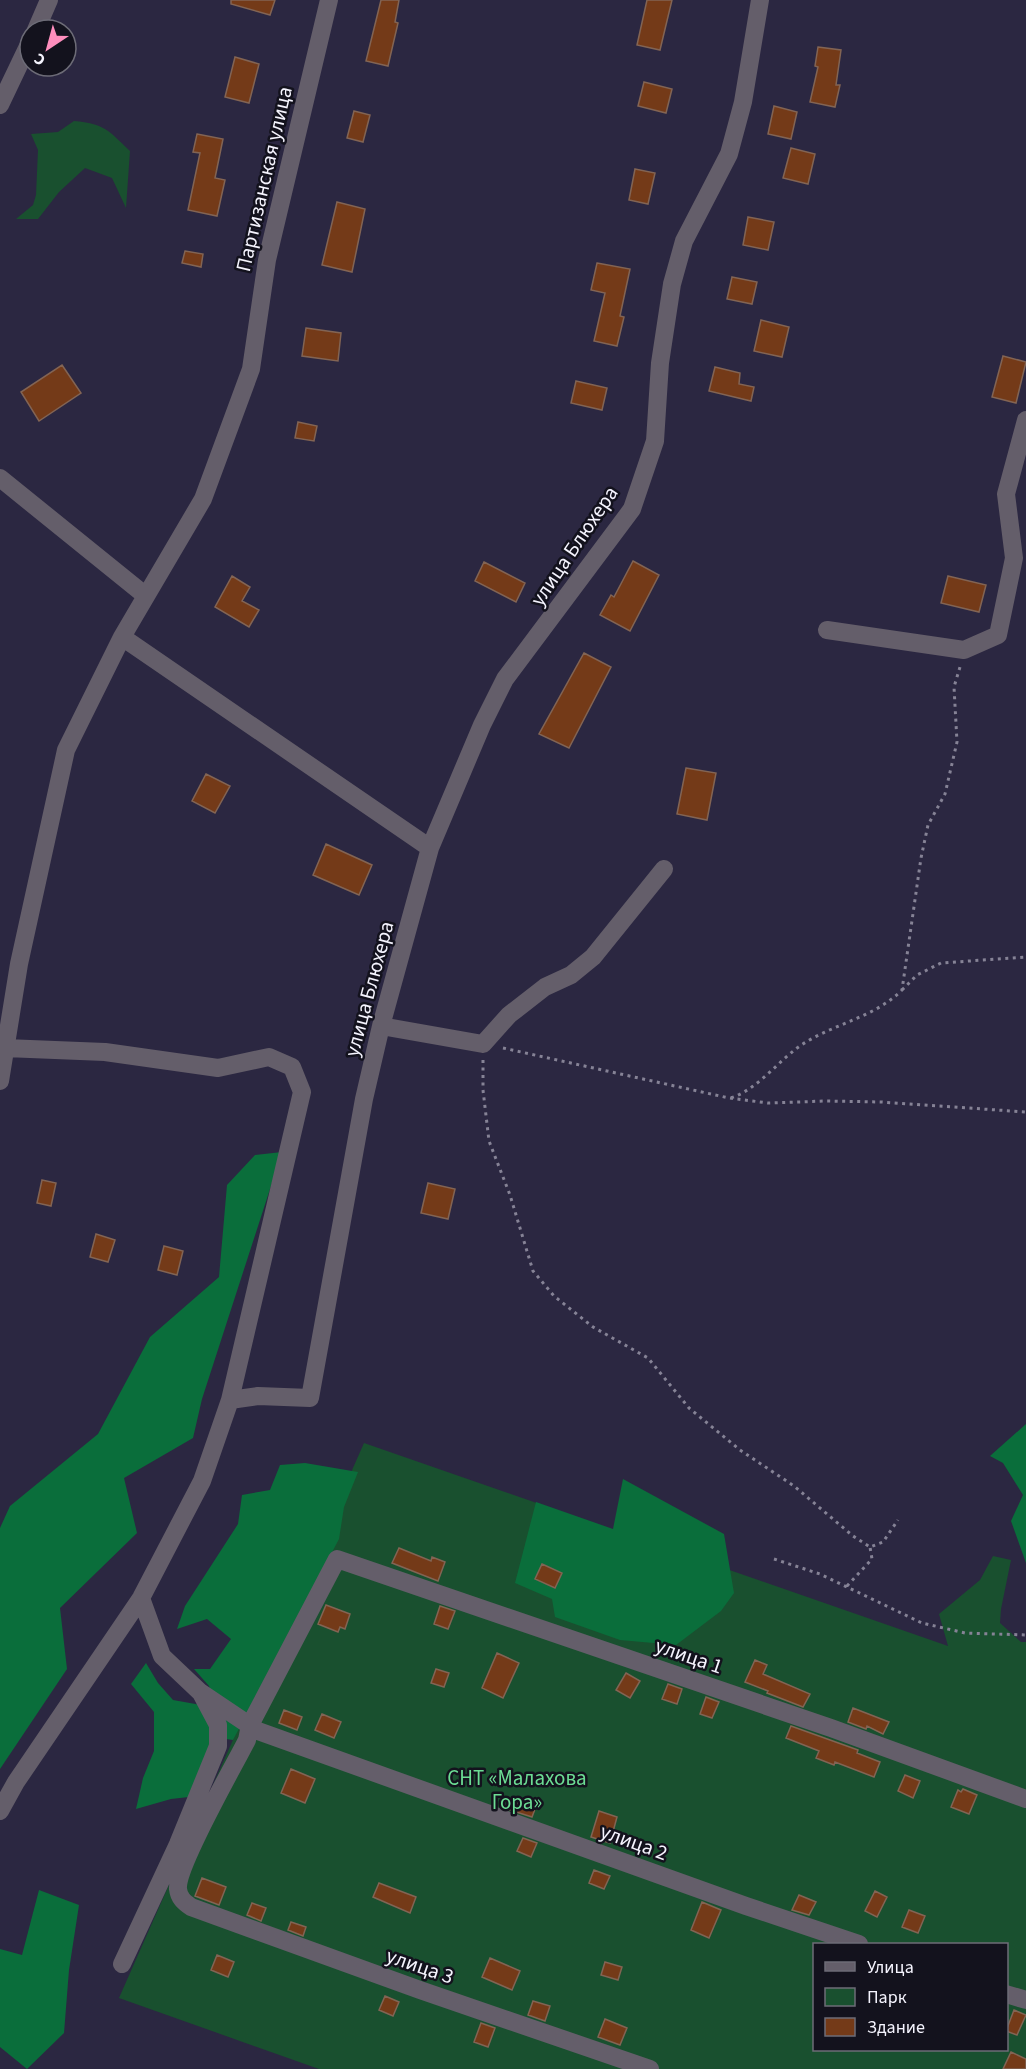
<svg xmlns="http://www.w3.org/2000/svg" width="1026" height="2069" font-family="'Source Sans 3',sans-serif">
  <rect width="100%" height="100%" fill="#2b2741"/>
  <path fill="#19502f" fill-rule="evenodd" d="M 74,121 C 105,124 108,130 130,151 L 126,208 L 112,178 L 85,168 L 59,192 L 38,219 L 16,219 L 33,205 L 36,195 L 38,150 L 31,134 L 58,132 Z
    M 364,1443 L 948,1646 L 939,1614 L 980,1580 L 993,1556 L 1011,1560 L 1001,1609 L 1000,1623 L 1021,1642 L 1026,1642 L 1026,2069 L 319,2069 L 119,1998 ZM 814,1944 L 1006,1944 L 1006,2050 L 814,2050 Z"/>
  <path fill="#0a6e3b" d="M 282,1152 L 202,1399 L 193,1438 L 124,1478 L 137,1533 L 60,1608 L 67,1669 L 0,1769 L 0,1528 L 10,1506 L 98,1434 L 150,1337 L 219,1277 L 227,1185 L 255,1155 Z
    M 1026,1424 L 1026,1563 L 1011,1521 L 1023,1495 L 1003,1463 L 990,1456 Z
    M 305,1463 L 358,1472 L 344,1507 L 339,1539 L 233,1740 L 226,1739 L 209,1686 L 194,1669 L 210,1669 L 231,1639 L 207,1619 L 177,1629 L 185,1606 L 238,1524 L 242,1495 L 270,1490 L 280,1465 Z
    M 623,1479 L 724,1534 L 734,1593 L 721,1611 L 676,1645 L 620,1640 L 555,1617 L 552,1599 L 515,1583 L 536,1502 L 613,1529 Z
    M 146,1663 L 158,1683 L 173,1700 L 201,1705 L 213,1725 L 214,1744 L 189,1797 L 171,1799 L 136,1809 L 143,1778 L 154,1751 L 154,1712 L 131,1684 Z
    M 39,1890 L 79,1905 L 69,1970 L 64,2033 L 27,2069 L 0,2047 L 0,1949 L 22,1955 Z"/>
  <path fill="#743a18" stroke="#826454" stroke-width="1.5" d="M 231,0 L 275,0 L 270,15 L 231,4 Z
    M 381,0 L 399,0 L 395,22 L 398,23 L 388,66 L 366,61 Z
    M 647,0 L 672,0 L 660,50 L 637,45 Z
    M 818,47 L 841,50 L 836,85 L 840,85 L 835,107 L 810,102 L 818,67 L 815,66 Z
    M 235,57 L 259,64 L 249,103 L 225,97 Z
    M 644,82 L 672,89 L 666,113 L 638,106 Z
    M 774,106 L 797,112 L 791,139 L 768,134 Z
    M 354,111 L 370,115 L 363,142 L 347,138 Z
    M 197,134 L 223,139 L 215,178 L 225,180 L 217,216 L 188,210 L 200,153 L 193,152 Z
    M 791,148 L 815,154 L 808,184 L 783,178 Z
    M 635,169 L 655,173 L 648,204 L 629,200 Z
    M 337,202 L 365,209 L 352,272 L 322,265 Z
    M 748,217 L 774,222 L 768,250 L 743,245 Z
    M 185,251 L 203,254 L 201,267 L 182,263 Z
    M 597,263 L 630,269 L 620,316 L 624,317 L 617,346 L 594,341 L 605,293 L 591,290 Z
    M 732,277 L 757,282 L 752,304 L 727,299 Z
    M 761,320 L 789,327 L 782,357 L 754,351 Z
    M 306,328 L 341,333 L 338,361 L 302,356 Z
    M 1003,356 L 1026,362 L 1016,403 L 992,397 Z
    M 62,365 L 81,393 L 39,421 L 21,392 Z
    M 715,367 L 740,373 L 739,384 L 754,387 L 751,401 L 709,391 Z
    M 576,381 L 607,388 L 602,410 L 571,403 Z
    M 298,422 L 317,426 L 314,441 L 295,438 Z
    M 633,561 L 659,575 L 630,631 L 600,615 L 611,595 L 614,597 Z
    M 484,562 L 525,583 L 516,602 L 475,581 Z
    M 232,576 L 250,587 L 242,601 L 259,610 L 249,627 L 215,607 Z
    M 948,576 L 986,585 L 979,612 L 941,603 Z
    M 584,653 L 611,667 L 569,748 L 539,734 Z
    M 686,768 L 716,773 L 707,820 L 677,814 Z
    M 206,774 L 230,786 L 215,813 L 192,801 Z
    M 326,844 L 372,865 L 359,895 L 313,875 Z
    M 42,1180 L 56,1183 L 51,1206 L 37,1203 Z
    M 428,1183 L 455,1189 L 448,1219 L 421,1213 Z
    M 96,1234 L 115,1240 L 108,1262 L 90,1257 Z
    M 164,1246 L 183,1251 L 177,1275 L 158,1270 Z
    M 399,1548 L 431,1561 L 432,1557 L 445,1562 L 438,1581 L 392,1563 Z
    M 542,1564 L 562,1573 L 555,1588 L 535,1579 Z
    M 326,1605 L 350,1614 L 345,1629 L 340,1627 L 338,1632 L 318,1624 Z
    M 440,1606 L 455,1611 L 448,1629 L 434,1624 Z
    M 497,1653 L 519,1663 L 503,1698 L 482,1688 Z
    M 755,1660 L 767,1665 L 763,1674 L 810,1694 L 803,1707 L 767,1693 L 768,1691 L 745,1682 Z
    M 436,1669 L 449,1673 L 444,1687 L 431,1683 Z
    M 626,1673 L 640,1681 L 630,1698 L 616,1690 Z
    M 668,1684 L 682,1689 L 677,1704 L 662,1699 Z
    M 706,1697 L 719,1702 L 712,1718 L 700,1714 Z
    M 853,1708 L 889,1722 L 883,1734 L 867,1726 L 866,1729 L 848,1722 Z
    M 284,1710 L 302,1717 L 297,1730 L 279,1723 Z
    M 322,1714 L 341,1722 L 334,1738 L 315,1730 Z
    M 791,1726 L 858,1750 L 857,1753 L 880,1762 L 874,1777 L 835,1762 L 834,1765 L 816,1758 L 819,1751 L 786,1738 Z
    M 291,1769 L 315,1779 L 305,1803 L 281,1793 Z
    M 905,1775 L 920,1781 L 913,1798 L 898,1791 Z
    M 963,1789 L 977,1795 L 969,1814 L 951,1807 L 958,1790 L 961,1792 Z
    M 513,1802 L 535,1809 L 532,1817 L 510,1810 Z
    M 599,1811 L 617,1817 L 610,1843 L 591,1837 Z
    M 523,1838 L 537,1843 L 531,1857 L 517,1851 Z
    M 594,1870 L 610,1876 L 604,1889 L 589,1883 Z
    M 202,1878 L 226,1887 L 219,1905 L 195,1896 Z
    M 379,1883 L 416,1897 L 410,1913 L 373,1897 Z
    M 875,1891 L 887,1897 L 877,1917 L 865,1911 Z
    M 799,1895 L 816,1902 L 809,1915 L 792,1910 Z
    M 702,1902 L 721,1910 L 709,1938 L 691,1930 Z
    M 252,1903 L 266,1908 L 261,1921 L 247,1915 Z
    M 909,1910 L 925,1916 L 918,1933 L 902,1927 Z
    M 291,1922 L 306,1927 L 303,1936 L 288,1930 Z
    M 217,1955 L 234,1962 L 228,1977 L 211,1970 Z
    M 490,1958 L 520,1971 L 512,1990 L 482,1977 Z
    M 605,1962 L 622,1967 L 618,1980 L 601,1975 Z
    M 385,1996 L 399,2002 L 393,2016 L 379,2010 Z
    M 533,2001 L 550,2006 L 545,2021 L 528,2015 Z
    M 1014,2010 L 1026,2015 L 1017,2035 L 1006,2031 Z
    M 605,2019 L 627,2028 L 620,2045 L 598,2037 Z
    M 481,2023 L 495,2028 L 488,2047 L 474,2042 Z
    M 1011,2052 L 1026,2059 L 1026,2069 L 1003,2069 Z"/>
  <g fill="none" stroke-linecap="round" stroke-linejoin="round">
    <path stroke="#868396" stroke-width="3" stroke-dasharray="3 4.5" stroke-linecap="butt" d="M 902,990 L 917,975 L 941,963 L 1026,957
      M 503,1048 L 729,1098 L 768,1103 L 826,1101 L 881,1102 L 1026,1112
      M 483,1060 L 483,1090 L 489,1141 L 510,1195 L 533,1271 L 554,1296 L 593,1327 L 648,1358 L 689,1408 L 740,1450 L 794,1486 L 853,1536 L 870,1547 L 883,1542 L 898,1520
      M 731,1098 C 757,1089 775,1065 797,1048 C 830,1024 873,1019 902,990 L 921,858 L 928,825 L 945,794 L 957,742 L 954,687 L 960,667
      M 774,1559 L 820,1574 L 922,1623 L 965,1633 L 1026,1635
      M 847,1586 L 872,1559 L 870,1547"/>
    <path stroke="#645e6a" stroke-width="18" d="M 36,30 L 49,0
      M 0,105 L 30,42
      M 0,478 L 146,596
      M 827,630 L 964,650 L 998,635 L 1014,558 L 1006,494 L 1026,420
      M 122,637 L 430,848
      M 381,1026 L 483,1044 L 509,1015 L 545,987 L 571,975 L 593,957 L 664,869
      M 5,1048 L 105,1052 L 218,1068 L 269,1057 L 292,1067 L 302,1092 L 230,1400
      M 0,1081 L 19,964 L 66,750 L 122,637 L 203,499 L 251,369 L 267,260 L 329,0
      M 141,1598 L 162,1656 L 200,1692 L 258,1731 L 746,1906 L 859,1944
      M 0,1811 L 16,1782 L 141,1598 L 202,1481 L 230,1400 L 258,1396 L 310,1398 L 364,1099 L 381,1026 L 430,848 L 482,725 L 505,679 L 632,509 L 655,441 L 660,363 L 672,284 L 684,241 L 729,154 L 743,102 L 760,0
      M 122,1964 L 178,1844 L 218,1746 L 218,1725 L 201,1693
      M 1006,1994 L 1026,2000
      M 650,2069 L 420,1990 L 191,1907 C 184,1902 179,1898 178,1889 C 176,1866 234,1766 247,1740 L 250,1725 L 337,1559 L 831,1728 L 1026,1799"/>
  </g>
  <g text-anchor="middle" stroke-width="5" stroke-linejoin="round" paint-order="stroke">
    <g font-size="21" fill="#f5f4fe" stroke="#13121d">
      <text transform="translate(264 179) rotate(-77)" y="7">Партизанская улица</text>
      <text transform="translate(574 546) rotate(-56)" y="7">улица Блюхера</text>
      <text transform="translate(369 989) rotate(-75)" y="7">улица Блюхера</text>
      <text transform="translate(689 1656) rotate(19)" y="7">улица 1</text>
      <text transform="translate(634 1842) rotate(20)" y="7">улица 2</text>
      <text transform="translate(420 1966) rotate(19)" y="7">улица 3</text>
    </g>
    <g font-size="21" fill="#6cdd94" stroke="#13121d">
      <text x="517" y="1785">СНТ «Малахова<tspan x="517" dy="24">Гора»</tspan></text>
    </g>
  </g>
  <rect x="813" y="1943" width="195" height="108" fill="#13121d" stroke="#6d6c77" stroke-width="1.5"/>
  <rect x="825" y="1962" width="30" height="9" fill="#645e6a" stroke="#6d6c77" stroke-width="1.5"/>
  <text x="867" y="1973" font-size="18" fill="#f5f4fe">Улица</text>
  <rect x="825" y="1988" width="30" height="18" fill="#19502f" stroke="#6d6c77" stroke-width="1.5"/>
  <text x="867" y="2003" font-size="18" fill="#f5f4fe">Парк</text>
  <rect x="825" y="2018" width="30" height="18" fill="#743a18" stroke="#6d6c77" stroke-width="1.5"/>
  <text x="867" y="2033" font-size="18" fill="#f5f4fe">Здание</text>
  <g transform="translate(48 48) rotate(216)"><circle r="28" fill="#13121d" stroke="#6d6c77" stroke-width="1.5"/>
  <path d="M0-4.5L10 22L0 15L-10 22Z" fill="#fe8ebd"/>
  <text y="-9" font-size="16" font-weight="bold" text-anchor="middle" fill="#f5f4fe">С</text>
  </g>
</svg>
